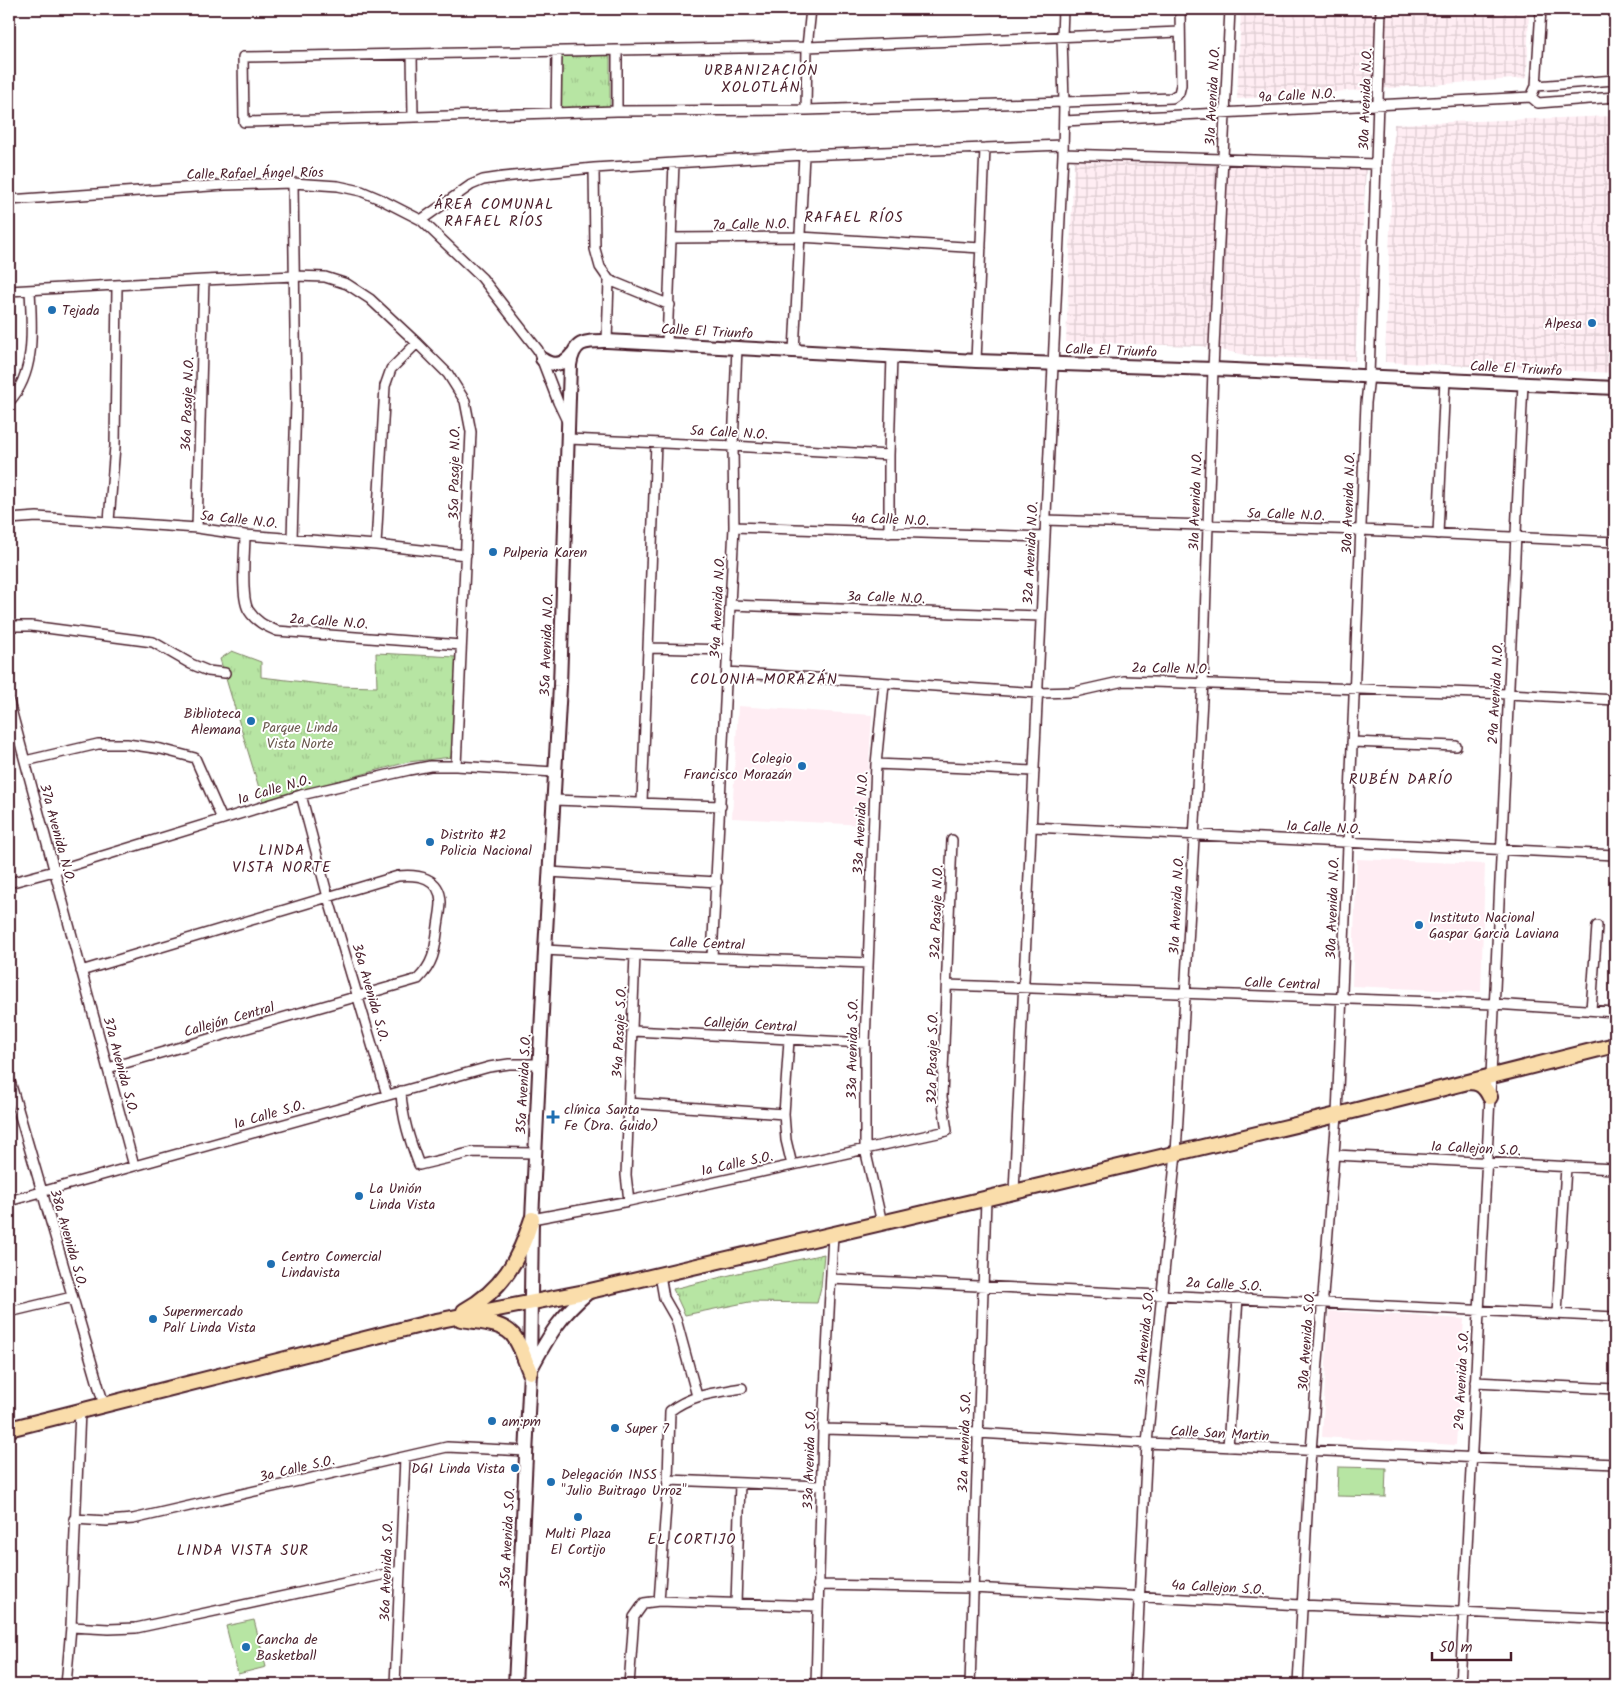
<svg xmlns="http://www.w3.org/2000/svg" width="1624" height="1694" font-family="Kalam,sans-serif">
  <defs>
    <pattern id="industrial-grid" width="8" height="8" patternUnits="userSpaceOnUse" patternTransform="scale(1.25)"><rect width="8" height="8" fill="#ffedf3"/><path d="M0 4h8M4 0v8" fill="none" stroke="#dccbd0"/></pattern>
    <pattern id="park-tufts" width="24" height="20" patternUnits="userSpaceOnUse" patternTransform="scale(1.25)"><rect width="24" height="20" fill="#b7e5a3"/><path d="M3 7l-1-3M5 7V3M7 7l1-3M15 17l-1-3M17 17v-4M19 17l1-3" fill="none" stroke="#9fc48c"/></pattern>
  </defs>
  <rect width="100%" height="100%" fill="#fff"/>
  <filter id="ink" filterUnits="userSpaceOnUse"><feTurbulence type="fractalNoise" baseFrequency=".02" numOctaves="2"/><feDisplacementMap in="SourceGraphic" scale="10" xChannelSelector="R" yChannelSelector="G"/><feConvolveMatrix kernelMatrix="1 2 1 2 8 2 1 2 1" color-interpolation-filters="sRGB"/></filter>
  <g filter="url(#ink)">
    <path fill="#ffedf3" d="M 738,706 L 872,715 L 865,825 L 732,818 Z
      M 1357,859 L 1485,864 L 1481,992 L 1352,986 Z
      M 1329,1311 L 1464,1319 L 1456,1445 L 1322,1437 Z"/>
    <path fill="url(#industrial-grid)" d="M 1241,9 L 1529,9 L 1527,78 L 1237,99 Z
      M 1615,116 L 1615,373 L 1385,362 L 1394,124 Z
      M 1074,161 L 1366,168 L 1355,361 L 1251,356 L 1200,346 L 1066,342 Z"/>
    <path fill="#b7e5a3" stroke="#808267" d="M 1338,1467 L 1386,1468 L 1385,1497 L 1337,1496 Z
      M 254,1620 L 266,1667 L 238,1674 L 226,1626 Z"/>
    <path fill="url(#park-tufts)" stroke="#808267" d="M 610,54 L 610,107 L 560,109 L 560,55 Z
      M 232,651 L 261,662 L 261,677 L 338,686 L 377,687 L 376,653 L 456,657 L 452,757 L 408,762 L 263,801 L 220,659 Z
      M 824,1254 L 821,1287 L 817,1303 L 749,1302 L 685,1315 L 673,1289 L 738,1273 Z"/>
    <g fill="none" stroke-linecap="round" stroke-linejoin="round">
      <defs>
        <path id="minor" d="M 811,9 L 807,47 L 806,110 L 1064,102 L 1062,37 L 1063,9
          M 617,50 L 243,57 L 244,122 L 617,111
          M 412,54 L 413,117
          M 1536,86 L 1541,9
          M 1531,97 L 1538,103 L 1615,97
          M 806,110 L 617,111 L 617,50 L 807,47 L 1180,32
          M 556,113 L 557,51
          M 1064,121 L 1531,97 L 1536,86 L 1615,80
          M 1063,154 L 1376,164
          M 594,168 L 595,249 L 600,267 L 609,280 L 670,305
          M 9,200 L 225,185 L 293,183 L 338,186 L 361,191 L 380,199 L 421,220 L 482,278 L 538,350 L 558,402 L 567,421
          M 421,220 L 471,185 L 483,180 L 503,177 L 594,168 L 804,155 L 1063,145
          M 671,238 L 800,237 L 981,248
          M 9,291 L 204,280 L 295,276 L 325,277 L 347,284 L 370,299 L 417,343 L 448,374 L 465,401 L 471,432 L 456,766
          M 607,341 L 609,280
          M 667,343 L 674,163
          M 794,352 L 804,155
          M 976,361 L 985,148
          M 9,402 C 36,373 32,328 30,291
          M 568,439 L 733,446 L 889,455
          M 9,519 L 37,517 L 197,528 L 245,535 L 376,545 L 466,555
          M 1045,520 L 1361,530 L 1615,542
          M 109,521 L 115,446 L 117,286
          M 734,527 L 1045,537
          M 197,528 L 204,280
          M 889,533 L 889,455 L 892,356
          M 1438,534 L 1445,379
          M 245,535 C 245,551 240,599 249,611 C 256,622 266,626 277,631 L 461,645
          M 292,539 L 296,401 L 293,183
          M 376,545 L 385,386 L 391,369 L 417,343
          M 730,605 L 1041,616
          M 9,626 L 31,626 L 153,642 L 191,664 L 208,671 L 225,673
          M 650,648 L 728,650
          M 727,672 L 1038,693 L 1075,692 L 1124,681 L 1508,694 L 1615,700
          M 9,702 L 134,1166
          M 1352,742 L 1456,746
          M 25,761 L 98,744 L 127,744 L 161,749 L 195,758 L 222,819
          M 876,764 L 1034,771
          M 301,795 L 328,897 L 387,1095
          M 554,800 L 721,806
          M 642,802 L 656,443
          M 1032,827 L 1615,855
          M 549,872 L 717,882
          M 9,883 L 54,871 L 301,795 L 409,770 L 430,766 L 456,766 L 554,772
          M 545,950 L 635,955 L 868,963
          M 712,957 L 734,527 L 733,446 L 737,347
          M 81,971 L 398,876 C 418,874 440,877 441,902 C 441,910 439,918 438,926 C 435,948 435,962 418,979 L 108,1068
          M 947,985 L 1494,1004 L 1615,1012
          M 1591,1010 L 1597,926
          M 633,1031 L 865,1043
          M 789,1040 L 784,1114 L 786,1140 L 792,1165
          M 9,1078 L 104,1405
          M 401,1091 C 402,1118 410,1141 419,1165 L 473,1152 L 535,1153
          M 629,1103 L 784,1114
          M 1335,1155 L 1615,1169
          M 1014,1192 L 1063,154 L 1064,102 L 1172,98 L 1179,93 L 1181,85 L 1180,9
          M 9,1201 L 489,1067 L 509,1064 L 539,1064
          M 629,1201 L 626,1175 L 635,955
          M 532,1219 L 629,1201 L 947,1131 L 942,1097 L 952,840
          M 882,1223 L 865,1149 L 865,1043 L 873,838 L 876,764 L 884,684
          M 660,1275 L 664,1298 L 676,1319 L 697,1396
          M 831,1279 L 1615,1317
          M 9,1312 L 72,1297
          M 1557,1314 L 1566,1167
          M 1475,1382 L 1615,1389
          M 823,1429 L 978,1433 L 1147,1443 L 1615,1464
          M 1228,1447 L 1238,1298
          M 668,1480 L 821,1486
          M 74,1519 L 107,1521 L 133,1519 L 447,1447 L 526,1451
          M 818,1585 L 972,1588 L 1301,1605 L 1615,1619
          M 659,1601 L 668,1480 L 670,1411 C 692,1394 715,1393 742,1388
          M 736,1604 L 740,1483
          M 71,1627 L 109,1629 L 136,1628 L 400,1571
          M 66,1685 L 71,1627 L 80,1411
          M 395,1685 L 405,1458
          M 629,1685 L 634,1617 L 644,1603 L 659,1601 L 818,1606
          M 816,1685 L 823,1429 L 833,1234
          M 970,1685 L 986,1199
          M 1135,1685 L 1147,1443 L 1176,1153 L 1203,682 L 1213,369 L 1230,9
          M 1298,1685 L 1309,1477 L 1337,1115 L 1366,403 L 1369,376 L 1381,9
          M 1460,1685 L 1490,1097 L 1523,383"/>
        <path id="secondary" d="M 542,359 C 553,367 564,365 572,354
          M 531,1369 C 549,1335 560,1316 590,1291
          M 515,1685 L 530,1372 L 532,1219 L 545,950 L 560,686 L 570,365 C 574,340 585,341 607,341 L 976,361 L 1213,369 L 1615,388"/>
        <path id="primary" d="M 1468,1082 C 1480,1082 1485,1087 1490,1097
          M 464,1311 C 502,1290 519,1260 532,1219
          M 461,1319 C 478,1322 505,1322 515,1338 C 522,1348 525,1361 530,1372
          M 9,1429 L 436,1321 L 590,1291 L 1014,1192 L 1337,1115 L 1615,1045"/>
      </defs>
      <use href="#minor" stroke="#4a1f2b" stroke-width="12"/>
      <use href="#secondary" stroke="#4a1f2b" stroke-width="16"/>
      <use href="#primary" stroke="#4a1f2b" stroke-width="18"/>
      <use href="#minor" stroke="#fff" stroke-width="9"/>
      <use href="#secondary" stroke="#fff" stroke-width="12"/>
      <use href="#primary" stroke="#faddab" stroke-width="14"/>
    </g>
  </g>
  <g fill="#1f6fb2" stroke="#fff" stroke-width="2">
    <circle cx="52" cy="310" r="5"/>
    <circle cx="1592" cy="323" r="5"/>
    <circle cx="493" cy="552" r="5"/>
    <circle cx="251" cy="721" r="5"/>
    <circle cx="802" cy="766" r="5"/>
    <circle cx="430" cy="842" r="5"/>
    <circle cx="1419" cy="925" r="5"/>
    <path d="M550.5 1109.5h5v5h5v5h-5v5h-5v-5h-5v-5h5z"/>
    <circle cx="359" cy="1196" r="5"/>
    <circle cx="271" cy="1264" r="5"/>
    <circle cx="153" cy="1319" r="5"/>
    <circle cx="492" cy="1421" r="5"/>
    <circle cx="615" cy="1428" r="5"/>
    <circle cx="515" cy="1468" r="5"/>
    <circle cx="551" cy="1482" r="5"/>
    <circle cx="578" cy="1517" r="5"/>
    <circle cx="246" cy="1647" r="5"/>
  </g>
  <g text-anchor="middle" stroke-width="4" stroke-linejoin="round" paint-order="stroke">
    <g font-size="14" fill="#4a1f2b" stroke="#fff">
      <text transform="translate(1297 95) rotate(-3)" y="5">9a Calle N.O.</text>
      <text transform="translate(1212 96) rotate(-87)" y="5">31a Avenida N.O.</text>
      <text transform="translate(1365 99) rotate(-88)" y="5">30a Avenida N.O.</text>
      <text transform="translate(255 173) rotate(-1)" y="5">Calle Rafael Ángel Ríos</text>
      <text transform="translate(751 224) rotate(-1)" y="5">7a Calle N.O.</text>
      <text transform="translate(707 331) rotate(3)" y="5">Calle El Triunfo</text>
      <text transform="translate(1111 350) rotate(2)" y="5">Calle El Triunfo</text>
      <text transform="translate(1516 368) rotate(3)" y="5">Calle El Triunfo</text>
      <text transform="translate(187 404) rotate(-88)" y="5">36a Pasaje N.O.</text>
      <text transform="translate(729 432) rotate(3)" y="5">5a Calle N.O.</text>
      <text transform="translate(454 473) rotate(-89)" y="5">35a Pasaje N.O.</text>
      <text transform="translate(1195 501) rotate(-88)" y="5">31a Avenida N.O.</text>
      <text transform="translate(1348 503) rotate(-88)" y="5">30a Avenida N.O.</text>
      <text transform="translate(1286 514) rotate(2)" y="5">5a Calle N.O.</text>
      <text transform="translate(239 519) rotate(6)" y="5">5a Calle N.O.</text>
      <text transform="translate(890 519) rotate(2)" y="5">4a Calle N.O.</text>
      <text transform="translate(1030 553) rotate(-87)" y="5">32a Avenida N.O.</text>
      <text transform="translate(886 597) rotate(2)" y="5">3a Calle N.O.</text>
      <text transform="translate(717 607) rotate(-87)" y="5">34a Avenida N.O.</text>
      <text transform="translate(329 621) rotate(4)" y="5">2a Calle N.O.</text>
      <text transform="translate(546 645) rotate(-88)" y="5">35a Avenida N.O.</text>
      <text transform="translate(1171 668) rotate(1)" y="5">2a Calle N.O.</text>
      <text transform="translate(1495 693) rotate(-87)" y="5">29a Avenida N.O.</text>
      <text transform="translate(274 789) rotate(-16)" y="5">1a Calle N.O.</text>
      <text transform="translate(860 823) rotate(-87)" y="5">33a Avenida N.O.</text>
      <text transform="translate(1324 827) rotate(3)" y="5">1a Calle N.O.</text>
      <text transform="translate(58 833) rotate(75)" y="5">37a Avenida N.O.</text>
      <text transform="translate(1176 905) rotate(-87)" y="5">31a Avenida N.O.</text>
      <text transform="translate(1332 908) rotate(-88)" y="5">30a Avenida N.O.</text>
      <text transform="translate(936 912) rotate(-88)" y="5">32a Pasaje N.O.</text>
      <text transform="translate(707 943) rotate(2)" y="5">Calle Central</text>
      <text transform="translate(1282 983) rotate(2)" y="5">Calle Central</text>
      <text transform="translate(371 992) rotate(74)" y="5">36a Avenida S.O.</text>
      <text transform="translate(229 1019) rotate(-16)" y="5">Callejón Central</text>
      <text transform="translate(750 1024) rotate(3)" y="5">Callejón Central</text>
      <text transform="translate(619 1032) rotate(-87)" y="5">34a Pasaje S.O.</text>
      <text transform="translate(852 1049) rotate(-89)" y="5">33a Avenida S.O.</text>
      <text transform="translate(932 1058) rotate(-89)" y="5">32a Pasaje S.O.</text>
      <text transform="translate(121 1065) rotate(75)" y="5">37a Avenida S.O.</text>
      <text transform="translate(523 1084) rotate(-87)" y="5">35a Avenida S.O.</text>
      <text transform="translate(269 1114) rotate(-16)" y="5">1a Calle S.O.</text>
      <text transform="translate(1476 1148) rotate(3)" y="5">1a Callejon S.O.</text>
      <text transform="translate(737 1163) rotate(-12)" y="5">1a Calle S.O.</text>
      <text transform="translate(69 1238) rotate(74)" y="5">38a Avenida S.O.</text>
      <text transform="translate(1224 1284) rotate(3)" y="5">2a Calle S.O.</text>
      <text transform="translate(1144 1338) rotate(-84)" y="5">31a Avenida S.O.</text>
      <text transform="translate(1306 1341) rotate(-86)" y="5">30a Avenida S.O.</text>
      <text transform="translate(1461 1380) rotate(-87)" y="5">29a Avenida S.O.</text>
      <text transform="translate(1220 1433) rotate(3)" y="5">Calle San Martin</text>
      <text transform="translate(964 1442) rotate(-88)" y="5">32a Avenida S.O.</text>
      <text transform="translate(809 1459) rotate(-88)" y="5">33a Avenida S.O.</text>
      <text transform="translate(297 1468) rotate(-13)" y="5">3a Calle S.O.</text>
      <text transform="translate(507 1538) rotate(-87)" y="5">35a Avenida S.O.</text>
      <text transform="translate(386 1571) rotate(-88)" y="5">36a Avenida S.O.</text>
      <text transform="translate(1218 1587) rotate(3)" y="5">4a Callejon S.O.</text>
    </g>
    <g font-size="14" fill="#4a1f2b" stroke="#fff" text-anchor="start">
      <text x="62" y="315">Tejada</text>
      <text x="1582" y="328" text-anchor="end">Alpesa</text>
      <text x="503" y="557">Pulperia Karen</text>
      <text x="241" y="718" text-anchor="end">Biblioteca<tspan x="241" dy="16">Alemana</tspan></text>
      <text x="792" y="763" text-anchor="end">Colegio<tspan x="792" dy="16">Francisco Morazán</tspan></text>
      <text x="440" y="839">Distrito #2<tspan x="440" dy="16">Policia Nacional</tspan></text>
      <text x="1429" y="922">Instituto Nacional<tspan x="1429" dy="16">Gaspar Garcia Laviana</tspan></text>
      <text x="564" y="1114">clínica Santa<tspan x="564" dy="16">Fe (Dra. Guido)</tspan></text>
      <text x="369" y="1193">La Unión<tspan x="369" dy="16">Linda Vista</tspan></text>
      <text x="281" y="1261">Centro Comercial<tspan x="281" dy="16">Lindavista</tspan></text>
      <text x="163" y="1316">Supermercado<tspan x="163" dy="16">Palí Linda Vista</tspan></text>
      <text x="502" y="1426">am:pm</text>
      <text x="625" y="1433">Super 7</text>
      <text x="505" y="1473" text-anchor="end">DGI Linda Vista</text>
      <text x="561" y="1479">Delegación INSS<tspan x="561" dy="16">"Julio Buitrago Urroz"</tspan></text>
      <text x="578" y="1538" text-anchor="middle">Multi Plaza<tspan x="578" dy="16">El Cortijo</tspan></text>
      <text x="256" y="1644">Cancha de<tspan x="256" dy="16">Basketball</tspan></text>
    </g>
    <g font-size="14" fill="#6b5a4f" stroke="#fff">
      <text x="300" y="732">Parque Linda<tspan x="300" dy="16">Vista Norte</tspan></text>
    </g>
    <g font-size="15" letter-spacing="1" fill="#4a1f2b" stroke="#fff">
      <text x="761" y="75">URBANIZACIÓN<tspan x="761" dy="17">XOLOTLÁN</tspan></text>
      <text x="494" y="209">ÁREA COMUNAL<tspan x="494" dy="17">RAFAEL RÍOS</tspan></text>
      <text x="854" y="222">RAFAEL RÍOS</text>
      <text x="764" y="684">COLONIA MORAZÁN</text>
      <text x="1401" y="784">RUBÉN DARÍO</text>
      <text x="282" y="855">LINDA<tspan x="282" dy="17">VISTA NORTE</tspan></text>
      <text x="692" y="1544">EL CORTIJO</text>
      <text x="243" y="1555">LINDA VISTA SUR</text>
    </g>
  </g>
  <rect width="1624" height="1694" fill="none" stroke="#fff" stroke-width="30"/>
  <rect x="15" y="15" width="1594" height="1664" fill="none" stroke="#4a1f2b" stroke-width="2" filter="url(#ink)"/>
  <path d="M1432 1652v8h79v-8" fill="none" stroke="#4a1f2b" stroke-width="2.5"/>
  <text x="1439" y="1652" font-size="15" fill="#4a1f2b" stroke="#ffffff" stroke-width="4" paint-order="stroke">50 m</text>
</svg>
